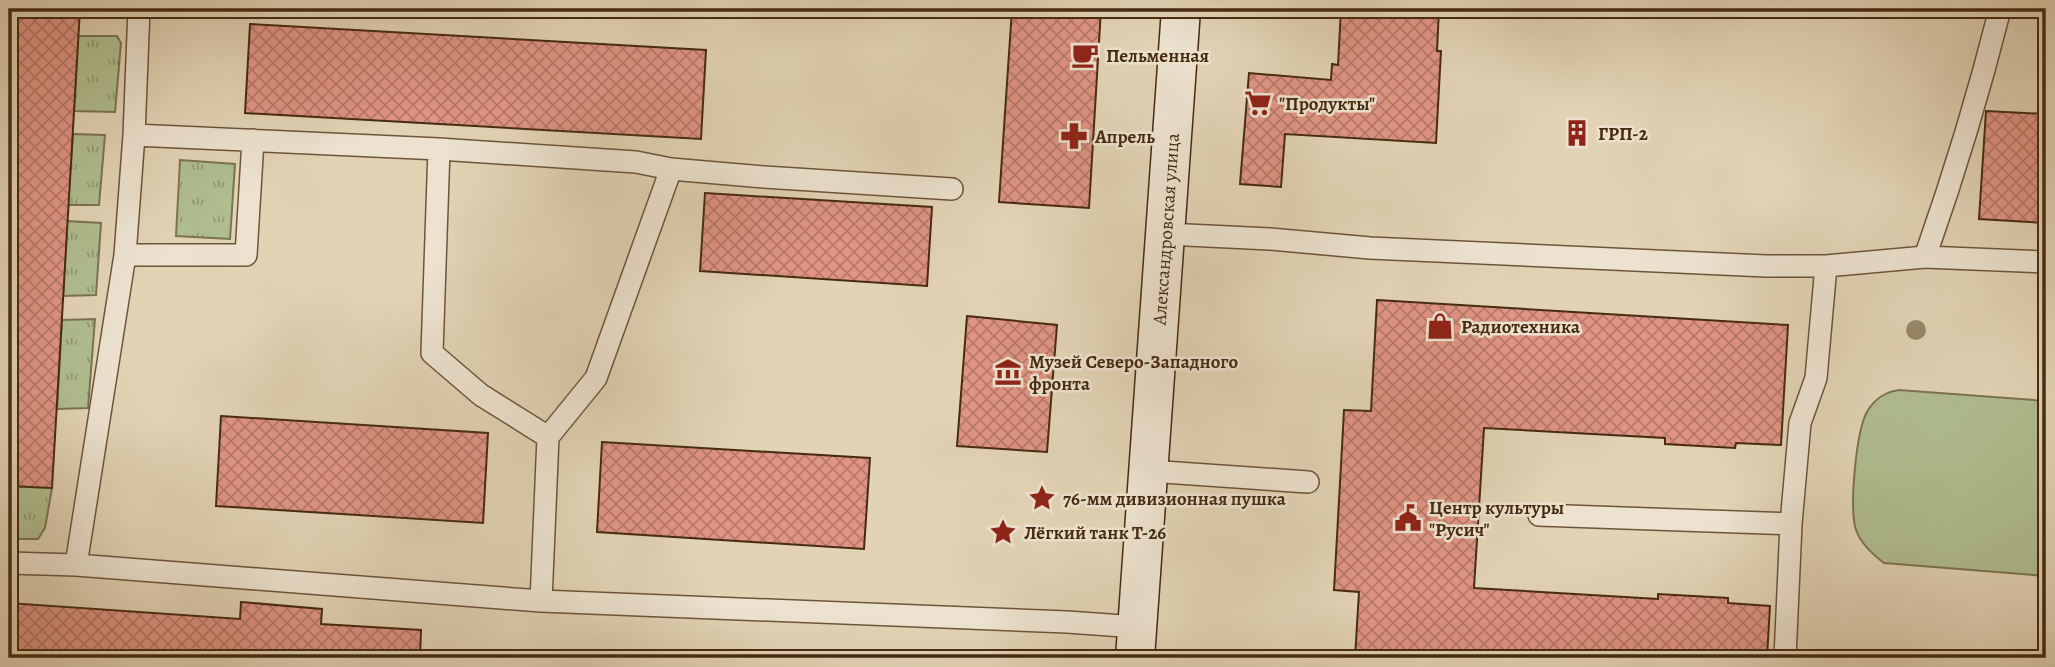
<svg xmlns="http://www.w3.org/2000/svg" width="2055" height="667" font-family="Alegreya,serif">
  <defs>
    <pattern id="grass-tufts" width="24" height="20" patternUnits="userSpaceOnUse" patternTransform="scale(1.75)"><rect width="24" height="20" fill="#b0bd8f"/><path d="M3 7l-1-3M5 7V3M7 7l1-3M15 17l-1-3M17 17v-4M19 17l1-3" fill="none" stroke="#919a73"/></pattern>
    <pattern id="building-cross-hatch" width="8" height="8" patternUnits="userSpaceOnUse" patternTransform="scale(1.75)"><rect width="8" height="8" fill="#e09483"/><path d="M0 0l8 8M0 8l8-8" fill="none" stroke="#b7796a"/></pattern>
  </defs>
  <rect width="100%" height="100%" fill="#e2d3b5"/>
  <filter id="stains"><feTurbulence type="fractalNoise" baseFrequency=".00286" numOctaves="4"/><feColorMatrix values="0 0 0 0 .2 0 0 0 0 .09 0 0 0 0 .02 0 0 0 .5 -.17"/></filter>
  <radialGradient id="worn" r=".72"><stop offset=".6" stop-color="#630" stop-opacity="0"/><stop offset="1" stop-color="#630" stop-opacity=".3"/></radialGradient>
  <path fill="url(#grass-tufts)" stroke="#7b7450" stroke-width="2" d="M 80,9 L 121,9 L 122,18 L 80,16 Z
    M 78,36 L 117,36 L 121,43 L 115,112 L 74,111 Z
    M 73,134 L 105,135 L 99,205 L 68,205 Z
    M 180,160 L 235,164 L 230,239 L 176,236 Z
    M 67,221 L 101,223 L 96,295 L 63,296 Z
    M 95,319 L 88,408 L 57,409 L 62,320 Z
    M 9,486 L 52,488 L 45,528 L 38,539 L 9,539 Z"/>
  <path fill="#b0bd8f" stroke="#7b7450" stroke-width="2" d="M 1899,390 L 2046,401 L 2046,576 L 1884,563 C 1872,554 1861,544 1856,530 C 1849,508 1856,429 1868,410 C 1876,398 1885,392 1899,390 Z"/>
  <path fill="url(#building-cross-hatch)" stroke="#462b11" stroke-width="2" d="M 9,9 L 80,9 L 52,488 L 9,486 Z
    M 1012,9 L 1101,9 L 1089,208 L 999,202 Z
    M 1341,9 L 1439,9 L 1437,51 L 1441,51 L 1436,143 L 1285,134 L 1281,187 L 1240,184 L 1249,73 L 1331,80 L 1332,64 L 1338,65 Z
    M 250,24 L 706,50 L 701,139 L 245,113 Z
    M 1986,111 L 2046,114 L 2045,223 L 1979,219 Z
    M 705,193 L 932,207 L 927,286 L 700,271 Z
    M 1377,300 L 1788,325 L 1781,445 L 1736,443 L 1735,448 L 1665,444 L 1665,438 L 1484,428 L 1474,588 L 1658,599 L 1658,594 L 1728,598 L 1728,603 L 1770,606 L 1767,658 L 1355,658 L 1359,592 L 1334,590 L 1343,429 L 1344,410 L 1371,411 Z
    M 967,316 L 1057,325 L 1047,452 L 957,446 Z
    M 221,416 L 488,433 L 483,523 L 216,506 Z
    M 602,442 L 870,458 L 864,549 L 597,532 Z
    M 241,602 L 322,609 L 321,624 L 421,630 L 420,658 L 9,658 L 9,603 L 240,619 Z"/>
  <g fill="none" stroke-linecap="round" stroke-linejoin="round">
    <defs>
      <path id="lane" d="M 134,135 L 439,149 L 636,162 L 671,169 L 764,177 L 952,189
        M 439,149 L 432,353 L 481,395 L 548,437
        M 1166,234 L 1270,239 L 1370,248 L 1766,266 L 1826,266 L 1925,257 L 2046,262
        M 125,255 L 246,255 L 253,140
        M 1925,257 C 1954,175 1979,93 2000,9
        M 1149,471 L 1308,482
        M 1539,515 L 1791,524
        M 9,563 L 76,565 L 541,601 L 1067,622 L 1137,627
        M 76,565 L 125,255 L 134,135 L 139,9
        M 541,601 L 548,437 L 596,378 L 671,169
        M 1785,658 L 1791,524 L 1800,423 L 1816,378 L 1826,266"/>
      <g id="secondary">
        <path id="s1" d="M 1135,658 L 1181,9"/>
      </g>
    </defs>
    <use href="#lane" stroke="#6d553a" stroke-width="24"/>
    <use href="#secondary" stroke="#462b11" stroke-width="41"/>
    <use href="#lane" stroke="#ece2cf" stroke-width="21"/>
    <use href="#secondary" stroke="#ece2cf" stroke-width="38"/>
  </g>
  <circle fill="#988769" cx="1916" cy="330" r="10"/>
  <defs>
    <symbol id="cafe-bare" viewBox="-9 -9 18 18"><path d="M-5.5-4.5H6V0H3Q3 3.5 0 3.5H-2.5Q-5.5 3.5-5.5 0ZM3-3.2v2h1.7v-2ZM-6 4.5H4V6H-6Z" fill="#8f2418" stroke="#ece2cf" stroke-width="2.5" paint-order="stroke"/></symbol>
    <symbol id="supermarket-bare" viewBox="-9 -9 18 18"><path d="M-6-5.5h2.5l.6 2H6L4.5 2H-2.5L-4.4-4H-6ZM-1.5 3.2a1.3 1.3 0 1 0 .1 0ZM3 3.2a1.3 1.3 0 1 0 .1 0Z" fill="#8f2418" stroke="#ece2cf" stroke-width="2.5" paint-order="stroke"/></symbol>
    <symbol id="building-bare" viewBox="-9 -9 18 18"><path d="M-4-6H4V6H1V3H-1V6H-4ZM-2.5-4.3h1.7v1.8h-1.7ZM.8-4.3h1.7v1.8H.8ZM-2.5-1h1.7V.8h-1.7ZM.8-1h1.7V.8H.8Z" fill="#8f2418" stroke="#ece2cf" stroke-width="2.5" paint-order="stroke"/></symbol>
    <symbol id="pharmacy-bare" viewBox="-9 -9 18 18"><path d="M-2-6h4v4h4v4h-4v4h-4v-4h-4v-4h4Z" fill="#8f2418" stroke="#ece2cf" stroke-width="2.5" paint-order="stroke"/></symbol>
    <symbol id="shop-bare" viewBox="-9 -9 18 18"><path d="M-5-2.5h2.3a2.7 3.5 0 0 1 5.4 0H5L5.5 6h-11ZM-1.5-2.5h3a1.5 2.3 0 0 0-3 0Z" fill="#8f2418" stroke="#ece2cf" stroke-width="2.5" paint-order="stroke"/></symbol>
    <symbol id="museum-bare" viewBox="-9 -9 18 18"><path d="M0-6L6-3V-2H-6V-3ZM-5-1h2V3h-2ZM-1-1h2V3h-2ZM3-1h2V3H3ZM-6 4H6V6H-6Z" fill="#8f2418" stroke="#ece2cf" stroke-width="2.5" paint-order="stroke"/></symbol>
    <symbol id="sight-bare" viewBox="-9 -9 18 18"><path d="M0-6L1.8-2.2L6-1.7L2.9 1.2L3.7 5.4L0 3.3L-3.7 5.4L-2.9 1.2L-6-1.7L-1.8-2.2Z" fill="#8f2418" stroke="#ece2cf" stroke-width="2.5" paint-order="stroke"/></symbol>
    <symbol id="civic-bare" viewBox="-9 -9 18 18"><path d="M-.6-6.5H3V-4.5H.6V-3L4-1V1h2V6H-6V1h2V-1L-.6-3ZM-1.2 2.5V6h2.4V2.5Z" fill="#8f2418" stroke="#ece2cf" stroke-width="2.5" paint-order="stroke"/></symbol>
  </defs>
  <g fill-rule="evenodd">
    <use href="#cafe-bare" x="1066" y="36" width="38" height="38"/>
    <use href="#supermarket-bare" x="1239" y="84" width="38" height="38"/>
    <use href="#building-bare" x="1558" y="114" width="38" height="38"/>
    <use href="#pharmacy-bare" x="1055" y="117" width="38" height="38"/>
    <use href="#shop-bare" x="1421" y="307" width="38" height="38"/>
    <use href="#museum-bare" x="989" y="353" width="38" height="38"/>
    <use href="#sight-bare" x="1023" y="479" width="38" height="38"/>
    <use href="#civic-bare" x="1389" y="499" width="38" height="38"/>
    <use href="#sight-bare" x="984" y="513" width="38" height="38"/>
  </g>
  <g text-anchor="middle" stroke-width="5" stroke-linejoin="round" paint-order="stroke">
    <g font-size="19" font-weight="bold" fill="#462b11" stroke="#ece2cf" text-anchor="start">
      <text x="1106" y="62">Пельменная</text>
      <text x="1279" y="110">"Продукты"</text>
      <text x="1598" y="140">ГРП-2</text>
      <text x="1095" y="143">Апрель</text>
      <text x="1461" y="333">Радиотехника</text>
      <text x="1029" y="368">Музей Северо-Западного<tspan x="1029" dy="22">фронта</tspan></text>
      <text x="1063" y="505">76-мм дивизионная пушка</text>
      <text x="1429" y="514">Центр культуры<tspan x="1429" dy="22">"Русич"</tspan></text>
      <text x="1024" y="539">Лёгкий танк Т-26</text>
    </g>
    <g font-size="19" fill="#462b11" stroke="#ece2cf">
      <text dy="7" stroke="none"><textPath href="#s1" startOffset="430">Александровская улица</textPath></text>
    </g>
  </g>
  <rect width="2055" height="667" fill="none" stroke="#e2d3b5" stroke-width="35"/>
  <rect x="10" y="10" width="2034" height="646" fill="none" stroke="#462b11" stroke-width="3.5"/>
  <rect x="18" y="18" width="2020" height="632" fill="none" stroke="#462b11" stroke-width="2"/>
  <rect width="100%" height="100%" filter="url(#stains)"/>
  <rect width="100%" height="100%" fill="url(#worn)"/>
</svg>
